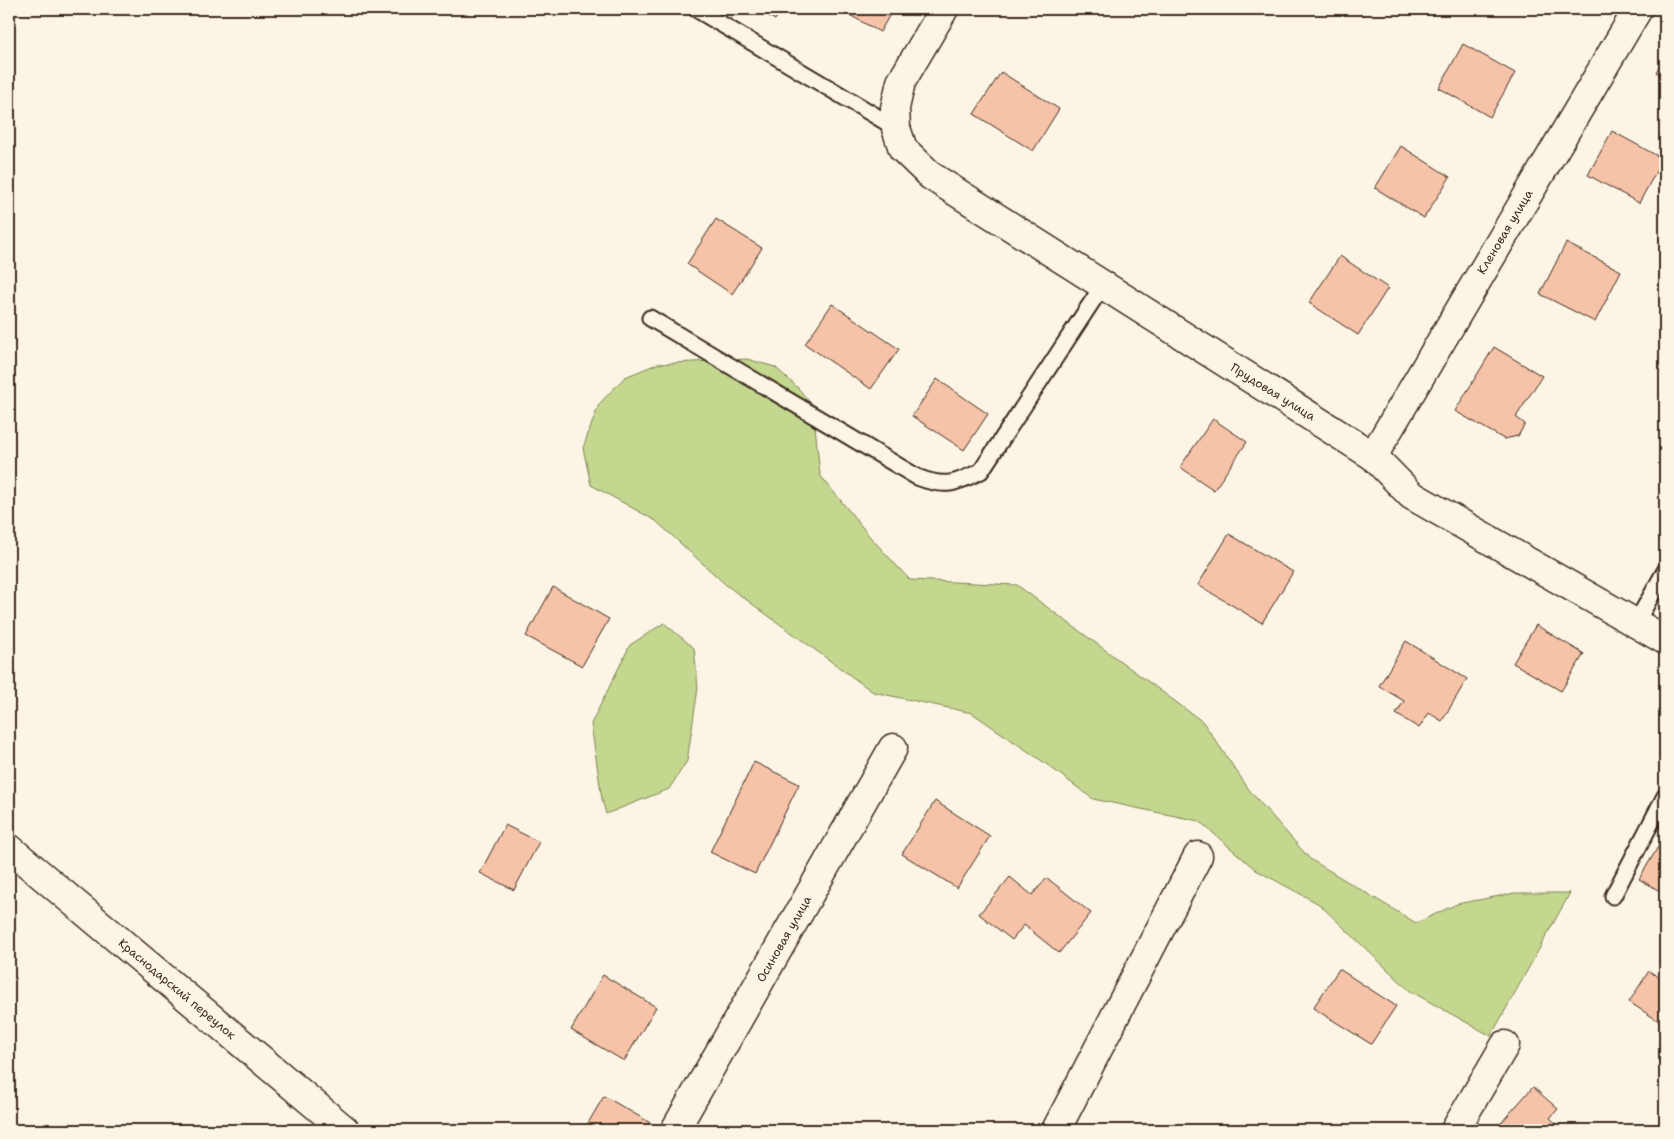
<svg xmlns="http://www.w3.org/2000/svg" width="1674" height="1139" font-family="'Shantell Sans',sans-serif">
  <rect width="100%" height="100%" fill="#fcf5e5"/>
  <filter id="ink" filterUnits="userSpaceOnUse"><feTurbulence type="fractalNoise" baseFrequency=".02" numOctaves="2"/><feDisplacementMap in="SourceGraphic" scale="10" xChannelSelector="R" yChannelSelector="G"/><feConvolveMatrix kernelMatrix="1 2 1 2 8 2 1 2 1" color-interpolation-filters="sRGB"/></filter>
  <g filter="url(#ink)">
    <path fill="#c3d88e" stroke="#7f8156" d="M 747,359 L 775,367 L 798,388 L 813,406 L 820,475 L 871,538 L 910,580 L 1017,585 L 1203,722 L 1250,791 L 1310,859 L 1416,923 L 1457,904 L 1515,893 L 1570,893 L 1491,1036 L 1410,991 L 1319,904 L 1256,870 L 1199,821 L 1093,799 L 1042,761 L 972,713 L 873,692 L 726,585 L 656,521 L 591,485 L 583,448 L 599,404 L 625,377 L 657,364 Z
      M 664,623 L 694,648 L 698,688 L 687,761 L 669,789 L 606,814 L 602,799 L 591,724 L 630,645 Z"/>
    <path fill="#f7c3a8" stroke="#3b2a1e" d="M 757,9 L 782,9 L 775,20 Z
      M 839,9 L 893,9 L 880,32 Z
      M 1463,44 L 1515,73 L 1490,117 L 1439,88 Z
      M 1665,56 L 1665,77 L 1656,72 Z
      M 1001,72 L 1059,109 L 1033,151 L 974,114 Z
      M 1612,131 L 1663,159 L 1639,203 L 1588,175 Z
      M 1401,146 L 1450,177 L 1424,218 L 1375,188 Z
      M 716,219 L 762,248 L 732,294 L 687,264 Z
      M 1566,243 L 1621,271 L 1595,322 L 1540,294 Z
      M 1340,256 L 1388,288 L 1358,335 L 1309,303 Z
      M 832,304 L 899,349 L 871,389 L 805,344 Z
      M 1494,347 L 1542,376 L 1516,417 L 1525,424 L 1518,436 L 1504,439 L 1455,411 Z
      M 937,379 L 988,414 L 964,450 L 912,416 Z
      M 1213,419 L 1247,442 L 1214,490 L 1180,467 Z
      M 1229,534 L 1293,572 L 1262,623 L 1198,585 Z
      M 553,587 L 609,619 L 582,666 L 526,636 Z
      M 1536,625 L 1584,654 L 1561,691 L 1513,663 Z
      M 1406,641 L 1467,679 L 1442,721 L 1429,713 L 1419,728 L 1396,714 L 1404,701 L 1379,686 Z
      M 754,762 L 799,784 L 755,874 L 710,852 Z
      M 935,801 L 990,836 L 957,888 L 902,854 Z
      M 505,825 L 539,842 L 514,890 L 480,873 Z
      M 1665,835 L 1665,894 L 1639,879 Z
      M 1010,877 L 1032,895 L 1047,878 L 1091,913 L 1059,953 L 1024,925 L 1012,940 L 979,914 Z
      M 1339,969 L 1396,1006 L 1371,1044 L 1313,1008 Z
      M 1649,971 L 1665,981 L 1665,1025 L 1629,1002 Z
      M 603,975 L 656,1007 L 624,1061 L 571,1030 Z
      M 1533,1087 L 1558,1109 L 1550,1118 L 1563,1130 L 1510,1130 L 1501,1123 Z
      M 604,1096 L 654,1125 L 650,1130 L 584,1130 Z"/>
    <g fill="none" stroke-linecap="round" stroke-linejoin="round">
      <defs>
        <path id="lane" d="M 696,9 L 896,128
          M 650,318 L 917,477 C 945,488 955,484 981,471 L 1103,285
          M 1636,623 L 1665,571
          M 1613,896 L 1665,796"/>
        <path id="street" d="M 944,9 L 901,82 L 895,108 L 896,128 L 903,149 L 931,176 L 1373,456 L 1411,495 L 1665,640
          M 1373,456 L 1638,9
          M 675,1130 L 893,748
          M 1056,1130 L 1198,856
          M 1455,1130 L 1505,1045"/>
        <path id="secondary" d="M 9,848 L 345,1130"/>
      </defs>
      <use href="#lane" stroke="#3b2a1e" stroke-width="19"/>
      <use href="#street" stroke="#3b2a1e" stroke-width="31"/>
      <use href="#secondary" stroke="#3b2a1e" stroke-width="31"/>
      <use href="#lane" stroke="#fcf5e5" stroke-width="15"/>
      <use href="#street" stroke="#fcf5e5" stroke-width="28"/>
      <use href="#secondary" stroke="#fcf5e5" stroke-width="28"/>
    </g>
  </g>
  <g text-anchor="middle" stroke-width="4.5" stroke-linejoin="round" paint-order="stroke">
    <g font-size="12" fill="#3b2a1e" stroke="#fcf5e5">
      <text transform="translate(1505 232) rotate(-59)" y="4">Кленовая улица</text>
      <text transform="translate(1273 392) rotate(32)" y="4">Прудовая улица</text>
      <text transform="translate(784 939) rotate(-60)" y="4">Осиновая улица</text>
      <text transform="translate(177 989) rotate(40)" y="4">Краснодарский переулок</text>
    </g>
  </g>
  <rect width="1674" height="1139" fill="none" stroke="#fcf5e5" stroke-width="30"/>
  <rect x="15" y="15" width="1644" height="1109" fill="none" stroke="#3b2a1e" stroke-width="2" filter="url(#ink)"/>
</svg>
